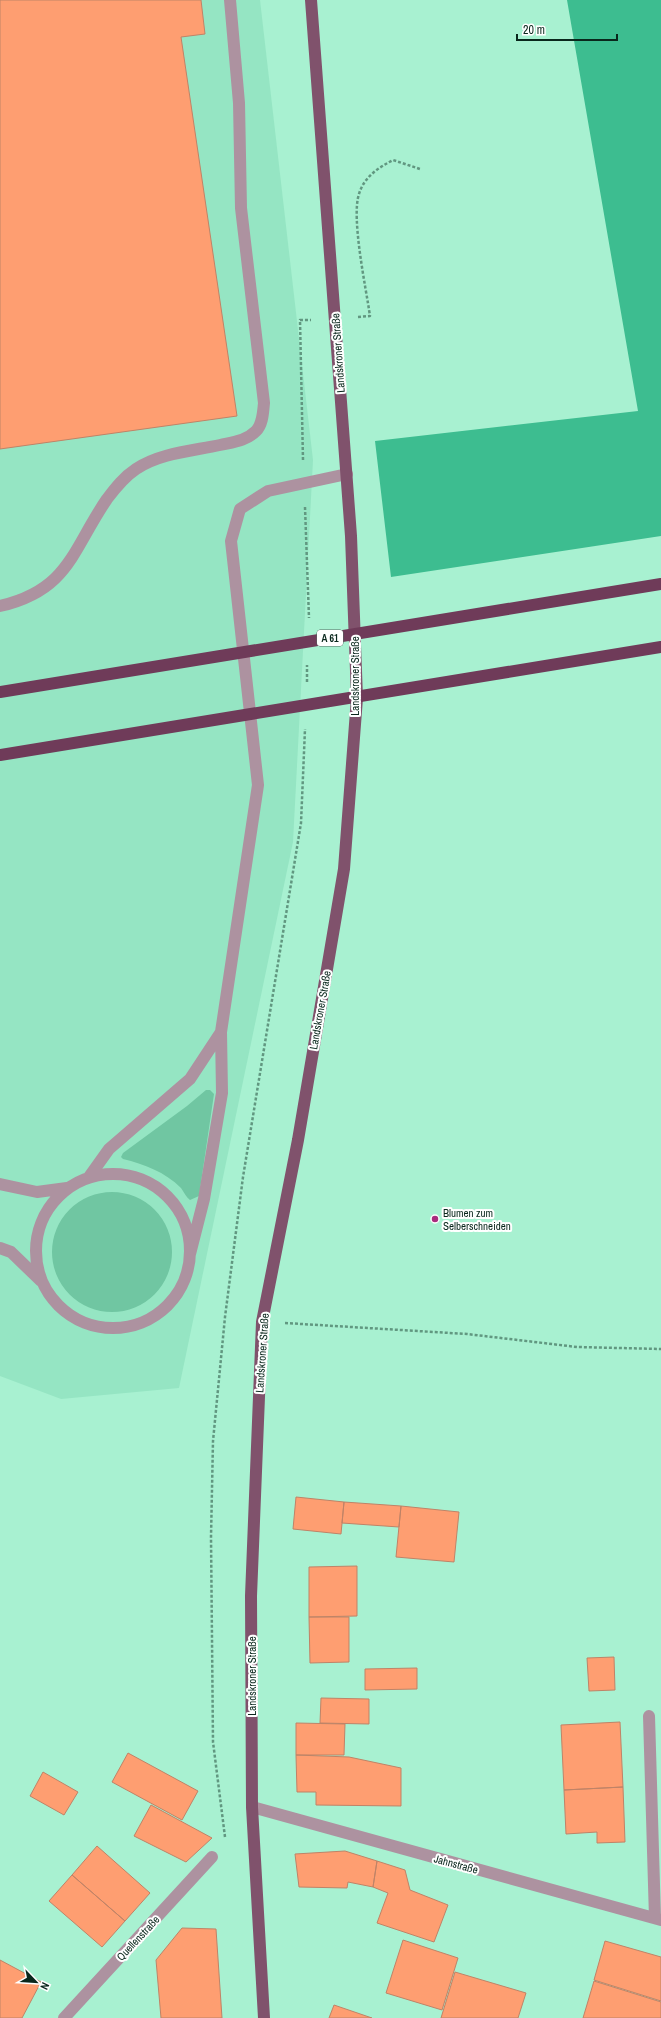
<svg xmlns="http://www.w3.org/2000/svg" width="661" height="2018" font-family="'Archivo Narrow',sans-serif">
  <rect width="100%" height="100%" fill="#a8f1d1"/>
  <path fill="#95e5c3" d="M 0,0 L 260,0 L 313,460 L 293,842 L 179,1388 L 61,1399 L 0,1376 Z"/>
  <path fill="#70c6a2" d="M 206,1090 L 210,1090 L 214,1094 L 199,1196 L 190,1200 C 186,1197 184,1192 181,1188 C 165,1172 144,1164 123,1159 L 121,1157 L 123,1153 L 187,1106 Z
    M52 1252a60 60 0 1 1 120 0a60 60 0 1 1-120 0Z"/>
  <path fill="#3dbd90" d="M 567,0 L 661,0 L 661,536 L 391,577 L 375,441 L 638,411 Z"/>
  <path fill="#fe9e71" stroke="#bf8367" d="M 0,0 L 201,0 L 205,34 L 181,37 L 237,416 L 0,449 Z
    M 296,1497 L 344,1502 L 341,1534 L 293,1529 Z
    M 344,1502 L 401,1506 L 399,1527 L 342,1523 Z
    M 401,1506 L 459,1512 L 454,1562 L 396,1557 Z
    M 357,1566 L 357,1616 L 309,1617 L 309,1567 Z
    M 309,1617 L 349,1617 L 349,1662 L 310,1663 Z
    M 614,1657 L 615,1690 L 589,1691 L 587,1658 Z
    M 417,1668 L 417,1689 L 365,1690 L 365,1669 Z
    M 321,1698 L 369,1699 L 369,1724 L 320,1723 Z
    M 620,1722 L 623,1787 L 564,1790 L 561,1725 Z
    M 296,1723 L 345,1724 L 344,1755 L 296,1755 Z
    M 128,1753 L 198,1791 L 182,1820 L 112,1782 Z
    M 296,1755 L 349,1757 L 401,1768 L 401,1806 L 316,1805 L 316,1792 L 297,1792 Z
    M 43,1772 L 78,1792 L 64,1815 L 30,1796 Z
    M 623,1787 L 625,1842 L 597,1843 L 597,1832 L 566,1834 L 564,1790 Z
    M 151,1805 L 212,1838 L 186,1862 L 134,1836 Z
    M 97,1846 L 150,1893 L 125,1921 L 72,1875 Z
    M 345,1851 L 377,1861 L 373,1887 L 348,1882 L 347,1888 L 299,1887 L 295,1854 Z
    M 377,1861 L 405,1870 L 410,1890 L 448,1905 L 434,1942 L 377,1923 L 388,1893 L 373,1887 Z
    M 72,1875 L 125,1921 L 102,1947 L 49,1901 Z
    M 182,1928 L 216,1929 L 222,2018 L 161,2018 L 156,1960 Z
    M 403,1940 L 458,1958 L 442,2010 L 386,1993 Z
    M 605,1941 L 661,1957 L 661,2001 L 594,1980 Z
    M 0,1960 L 41,1982 L 22,2018 L 0,2018 Z
    M 455,1972 L 526,1993 L 518,2018 L 441,2018 Z
    M 594,1981 L 661,2002 L 661,2018 L 583,2018 Z
    M 334,2005 L 372,2018 L 329,2018 Z"/>
  <g fill="none" stroke-linecap="round" stroke-linejoin="round">
    <path stroke="#619780" stroke-width="2.5" stroke-dasharray="3 2" stroke-linecap="butt" d="M 358,317 L 370,316 C 366,288 351,218 359,194 C 364,177 378,168 393,160 L 420,169
      M 303,460 L 300,320 L 311,320
      M 305,507 L 309,618
      M 307,682 L 307,665
      M 285,1323 L 467,1334 L 577,1347 L 661,1349
      M 225,1837 L 213,1742 L 211,1537 L 213,1441 L 225,1317 L 243,1177 L 301,823 L 305,729"/>
    <path stroke="#ad92a0" stroke-width="12" d="M 0,606 C 69,590 72,550 107,499 C 116,487 124,477 136,469 C 160,453 192,451 220,445 C 233,442 246,441 256,431 C 263,424 263,412 264,403 L 241,208 L 239,103 L 230,0
      M36 1251a77 77 0 1 1 154 0a77 77 0 1 1-154 0Z
      M 89,1177 L 109,1149 L 190,1079 L 221,1032
      M 0,1184 L 37,1192 L 67,1188
      M 0,1248 L 11,1252 L 41,1281
      M 190,1254 L 204,1199 L 222,1093 L 221,1032 L 258,785 L 231,541 L 240,509 L 268,491 L 347,474
      M 649,1716 L 655,1918
      M 252,1807 L 661,1920
      M 64,2018 L 212,1857"/>
    <path stroke="#80526c" stroke-width="12" d="M 264,2018 L 252,1807 L 251,1596 L 262,1322 L 298,1140 L 344,869 L 357,698 L 351,536 L 311,0"/>
    <path stroke="#6f3b59" stroke-width="12" d="M 0,692 L 661,584
      M 0,755 L 661,647"/>
  </g>
  <circle fill="#a92c7e" stroke="#fff" stroke-width="1.5" cx="435" cy="1219" r="4"/>
  <g text-anchor="middle" stroke-width="4" stroke-linejoin="round" paint-order="stroke">
    <rect fill="#fff" stroke="#536860" stroke-width="1" x="317" y="630" width="26" height="16" rx="3"/>
    <g font-size="10" font-weight="bold" fill="#09271c">
      <text x="330" y="642">A 61</text>
    </g>
    <g font-size="11" fill="#09271c" stroke="#fff">
      <text transform="translate(338 353) rotate(-94)" y="4">Landskroner Straße</text>
      <text transform="translate(355 676) rotate(-90)" y="4">Landskroner Straße</text>
      <text transform="translate(320 1010) rotate(-80)" y="4">Landskroner Straße</text>
      <text transform="translate(262 1353) rotate(-86)" y="4">Landskroner Straße</text>
      <text transform="translate(252 1676) rotate(-90)" y="4">Landskroner Straße</text>
      <text transform="translate(456 1864) rotate(15)" y="4">Jahnstraße</text>
      <text transform="translate(138 1938) rotate(-47)" y="4">Quellenstraße</text>
    </g>
    <g font-size="11" fill="#09271c" stroke="#fff" text-anchor="start">
      <text x="443" y="1217">Blumen zum<tspan x="443" dy="13">Selberschneiden</tspan></text>
    </g>
  </g>
  <g transform="translate(36 1982) rotate(115)" stroke="#ffffff" stroke-width="3" paint-order="stroke">
  <path d="M0-3L7 15L0 10L-7 15Z" fill="#09271c"/>
  <text y="-6" font-size="11" font-weight="bold" text-anchor="middle" fill="#09271c">N</text>
  </g>
  <path d="M517 34v6h100v-6" fill="none" stroke="#09271c" stroke-width="2"/>
  <text x="523" y="34" font-size="12" fill="#09271c" stroke="#ffffff" stroke-width="3" paint-order="stroke">20 m</text>
</svg>
